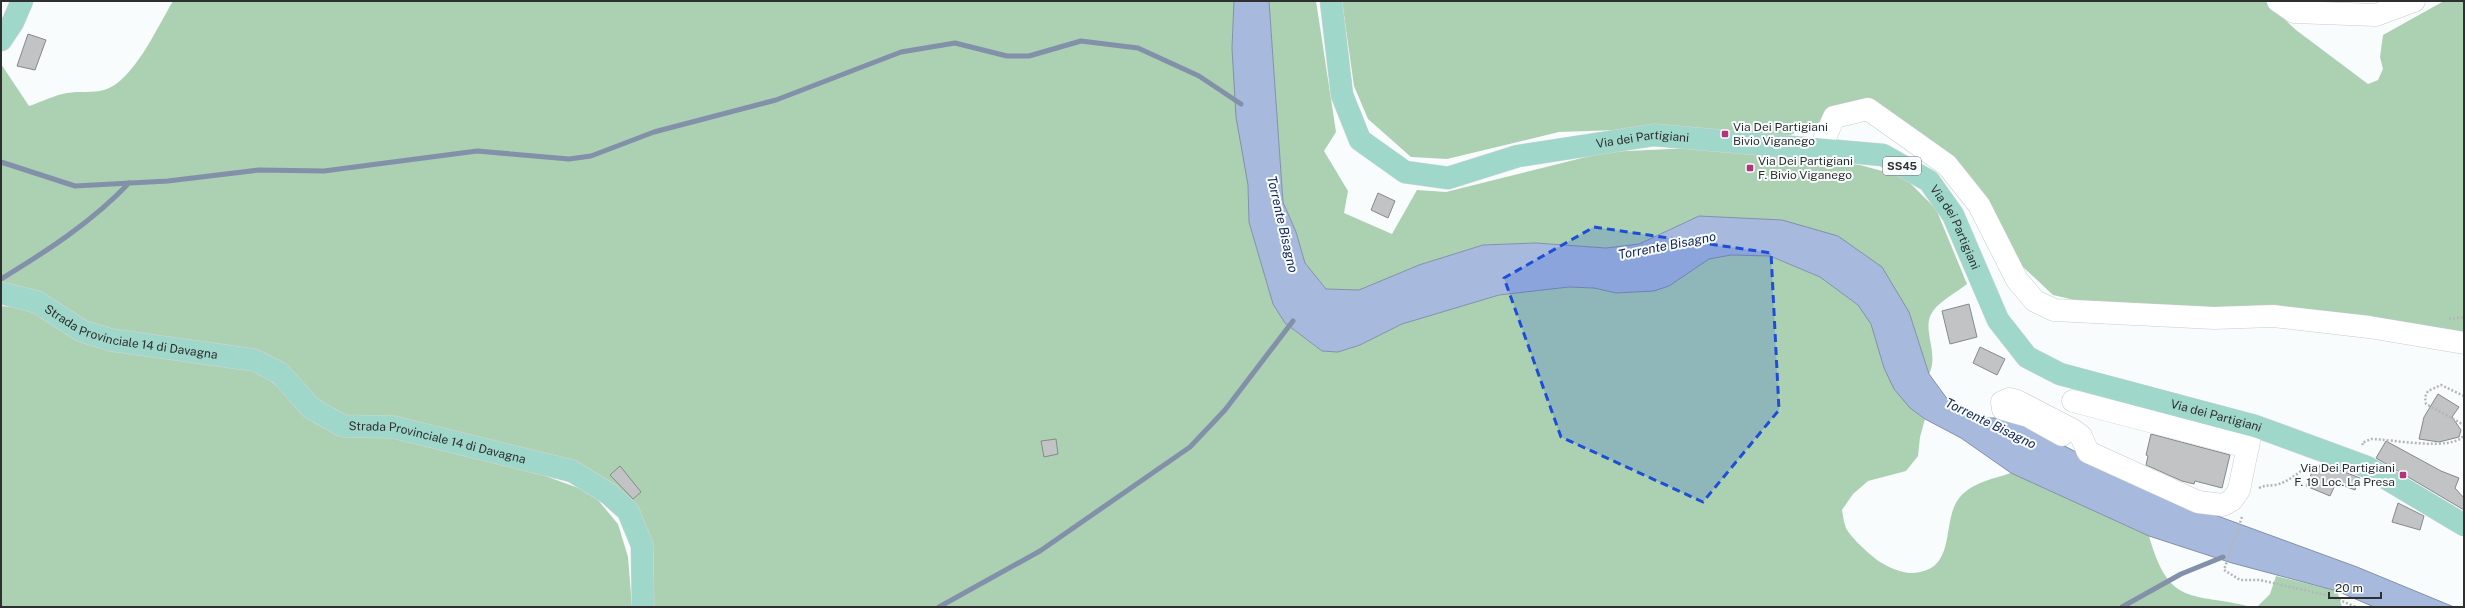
<svg xmlns="http://www.w3.org/2000/svg" width="2465" height="608" font-family="'Public Sans',sans-serif">
  <rect width="100%" height="100%" fill="#f8fcfd"/>
  <path fill="#acd0b2" d="M 173,1 L 1234,1 L 1232,48 L 1248,185 L 1249,222 L 1273,304 L 1285,323 L 1322,351 L 1338,352 L 1360,345 L 1402,324 L 1499,295 L 1569,287 L 1594,288 L 1616,293 L 1669,286 L 1709,259 L 1731,255 L 1770,256 L 1820,277 L 1858,305 L 1871,323 L 1884,368 L 1910,408 L 1925,419 L 1920,437 L 1918,456 L 1906,471 L 1868,481 L 1853,494 L 1842,510 C 1843,516 1844,523 1846,528 C 1850,537 1872,557 1880,562 C 1894,570 1905,575 1920,572 C 1957,565 1941,519 1960,497 C 1973,482 1993,479 2011,473 L 2149,536 C 2169,608 2192,592 2252,607 L 654,607 L 653,543 L 637,505 L 616,485 L 576,462 L 346,415 L 318,400 L 286,364 L 113,330 L 86,321 L 1,283 L 1,64 L 29,106 C 41,102 55,95 67,93 C 80,91 92,93 104,90 C 133,82 158,26 173,1 Z
    M 1269,1 L 1316,1 L 1336,132 L 1324,151 L 1348,191 L 1344,213 L 1392,234 L 1417,190 L 1446,192 L 1606,152 L 1692,148 L 1860,165 L 1904,177 L 1936,209 L 1967,284 C 1957,292 1940,301 1933,311 C 1920,328 1940,353 1929,374 L 1909,312 L 1699,216 L 1639,244 L 1606,248 L 1536,243 L 1483,245 L 1419,265 L 1359,290 L 1326,289 L 1305,263 L 1296,232 L 1283,202 Z
    M 1342,1 L 2265,1 L 2296,30 L 2368,84 L 2378,80 L 2383,69 L 2380,57 L 2383,35 L 2444,1 L 2464,1 L 2464,339 L 2079,301 L 2053,295 L 2021,265 L 1969,178 L 1924,135 L 1871,99 L 1846,103 L 1820,122 L 1788,136 L 1645,129 L 1559,132 L 1447,159 L 1411,157 L 1368,119 L 1354,86 Z
    M 1,306 L 25,308 L 90,344 L 246,366 L 268,378 L 317,423 L 405,437 L 518,466 L 592,493 L 618,524 L 628,557 L 632,607 L 1,607 Z
    M 2276,576 L 2337,591 L 2342,607 L 2257,607 L 2270,594 Z"/>
  <path fill="#a7b9dd" stroke="#8390a9" d="M 1234,1 L 1269,1 L 1283,202 L 1296,232 L 1305,263 L 1326,289 L 1359,290 L 1419,265 L 1483,245 L 1536,243 L 1606,248 L 1639,244 L 1699,216 L 1782,220 L 1838,236 L 1882,267 L 1909,312 L 1929,374 L 1948,400 L 1985,418 L 2010,418 L 2080,454 L 2204,511 L 2357,567 L 2454,607 L 2374,607 L 2337,591 L 2232,563 L 2149,536 L 2011,473 L 1961,438 L 1925,419 L 1910,408 L 1894,389 L 1884,368 L 1871,324 L 1858,305 L 1820,277 L 1770,256 L 1731,255 L 1709,259 L 1669,286 L 1654,291 L 1616,293 L 1594,288 L 1569,287 L 1499,295 L 1402,324 L 1360,345 L 1338,352 L 1322,351 L 1285,323 L 1273,304 L 1249,222 L 1248,185 L 1236,117 L 1232,48 Z"/>
  <g fill="none" stroke-linecap="round" stroke-linejoin="round">
    <path stroke="#8390a9" stroke-width="5" d="M 1,162 L 75,186 L 168,181 L 259,170 L 324,171 L 477,151 L 569,159 L 591,156 L 654,132 L 776,100 L 901,52 L 955,43 L 1007,56 L 1029,56 L 1081,41 L 1138,48 L 1199,76 L 1241,104
      M 1,279 C 47,251 92,222 129,183
      M 939,607 L 1040,551 L 1190,447 L 1225,410 L 1293,321
      M 2122,607 L 2181,574 L 2223,557"/>
  </g>
  <path fill="#c1c3c5" stroke="#86898a" d="M 28,34 L 46,40 L 35,70 L 17,66 Z
    M 1378,193 L 1395,201 L 1388,218 L 1371,210 Z
    M 1969,304 L 1977,337 L 1950,344 L 1942,311 Z
    M 1980,347 L 2005,359 L 1997,375 L 1973,363 Z
    M 2438,394 L 2459,407 L 2452,417 L 2461,430 L 2459,437 L 2439,442 L 2419,439 L 2424,417 Z
    M 2151,434 L 2230,455 L 2222,488 L 2195,481 L 2194,484 L 2182,481 L 2146,465 L 2148,456 L 2146,455 Z
    M 1056,439 L 1058,454 L 1044,457 L 1041,441 Z
    M 2386,441 L 2441,471 L 2459,478 L 2455,488 L 2464,498 L 2464,510 L 2376,458 Z
    M 2321,463 L 2360,478 L 2355,490 L 2336,483 L 2330,496 L 2306,486 L 2312,472 L 2316,474 Z
    M 620,466 L 641,492 L 633,499 L 610,475 Z
    M 2398,503 L 2424,516 L 2420,530 L 2392,522 Z"/>
  <g fill="none" stroke-linecap="round" stroke-linejoin="round">
    <defs>
      <path id="minor" d="M 2278,1 L 2294,12 L 2376,15 L 2414,1
        M 1820,149 L 1834,117 L 1868,109 L 1947,165 L 1979,205 L 2017,280 L 2035,301 L 2054,310 L 2214,318 L 2273,316 L 2369,327 L 2464,343
        M 2073,401 L 2248,447
        M 2062,435 L 2028,416 L 2003,409 L 2002,402 L 2009,399 L 2017,401 L 2073,430 L 2081,436 L 2088,452 L 2198,502 L 2223,505 L 2232,500 L 2239,490 L 2252,426"/>
      <g id="major">
        <path id="s1" d="M 1331,1 L 1342,95 L 1360,140 L 1405,172 L 1448,178 L 1518,156 L 1654,135 L 1883,155 L 1929,181 L 1953,215 L 1998,320 L 2027,357 L 2060,374 L 2255,426 L 2367,467 L 2464,525"/>
        <path d="M 1,40 L 13,22 L 22,1"/>
        <path id="s2" d="M 1,293 L 37,302 L 82,331 L 111,340 L 254,360 L 280,373 L 311,408 L 343,426 L 393,427 L 572,471 L 609,494 L 628,511 L 642,545 L 643,607"/>
      </g>
    </defs>
    <use href="#minor" stroke="#c9cdcd" stroke-width="23"/>
    <use href="#major" stroke="#d5d5d5" stroke-width="23"/>
    <path stroke="#b4b7b7" stroke-width="2.5" stroke-dasharray="2 2" stroke-linecap="butt" d="M 2449,319 L 2464,317
      M 2464,396 L 2441,385 L 2428,391 L 2425,397 L 2426,404 L 2464,425
      M 2363,445 L 2362,443 L 2371,439 C 2390,439 2454,452 2464,435
      M 2259,488 C 2265,485 2269,486 2275,485 C 2285,483 2293,477 2301,471 L 2302,463
      M 2242,517 L 2224,570 L 2240,580 L 2260,580 L 2330,596 L 2356,607"/>
    <use href="#minor" stroke="#fff" stroke-width="22"/>
    <use href="#major" stroke="#9fd7cb" stroke-width="22"/>
  </g>
  <path fill="#1d4ed8" fill-opacity="0.2" stroke="#1d4ed8" stroke-width="3" stroke-dasharray="8 5" stroke-linejoin="round" d="M 1594,227 L 1771,253 L 1779,410 L 1703,502 L 1561,437 L 1504,278 Z"/>
  <g fill="#b6337b" stroke="#f8fcfd" stroke-width="1.5">
    <rect x="1721" y="130" width="8" height="8" rx="2"/>
    <rect x="1746" y="164" width="8" height="8" rx="2"/>
    <rect x="2399" y="471" width="8" height="8" rx="2"/>
  </g>
  <g text-anchor="middle" stroke-width="4" stroke-linejoin="round" paint-order="stroke">
    <rect fill="#f8fcfd" stroke="#6b6c6d" stroke-width="1" x="1883" y="157" width="38" height="18" rx="3"/>
    <g font-size="11" font-weight="bold" fill="#2e2f2f">
      <text x="1902" y="170">SS45</text>
    </g>
    <g font-size="12" fill="#2e2f2f" stroke="#f8fcfd" text-anchor="start">
      <text x="1733" y="131">Via Dei Partigiani<tspan x="1733" dy="14">Bivio Viganego</tspan></text>
      <text x="1758" y="165">Via Dei Partigiani<tspan x="1758" dy="14">F. Bivio Viganego</tspan></text>
      <text x="2395" y="472" text-anchor="end">Via Dei Partigiani<tspan x="2395" dy="14">F. 19 Loc. La Presa</tspan></text>
    </g>
    <g font-size="12" fill="#2e2f2f" stroke="#f8fcfd">
      <text dy="4" stroke="none"><textPath href="#s1" startOffset="441">Via dei Partigiani</textPath></text>
      <text dy="4" stroke="none"><textPath href="#s1" startOffset="789">Via dei Partigiani</textPath></text>
      <text dy="4" stroke="none"><textPath href="#s2" startOffset="138">Strada Provinciale 14 di Davagna</textPath></text>
      <text dy="4" stroke="none"><textPath href="#s1" startOffset="1137">Via dei Partigiani</textPath></text>
      <text dy="4" stroke="none"><textPath href="#s2" startOffset="474">Strada Provinciale 14 di Davagna</textPath></text>
    </g>
    <g font-size="13" font-style="italic" fill="#132553" stroke="#f8fcfd">
      <text transform="translate(1283 224) rotate(77)" y="5">Torrente Bisagno</text>
      <text transform="translate(1667 245) rotate(-11)" y="5">Torrente Bisagno</text>
      <text transform="translate(1991 423) rotate(26)" y="5">Torrente Bisagno</text>
    </g>
  </g>
  <rect width="2465" height="608" fill="none" stroke="#2e2f2f" stroke-width="4"/>
  <path d="M2329 592v6h52v-6" fill="none" stroke="#2e2f2f" stroke-width="2"/>
  <text x="2335" y="592" font-size="12" fill="#2e2f2f" stroke="#f8fcfd" stroke-width="3" paint-order="stroke">20 m</text>
</svg>
